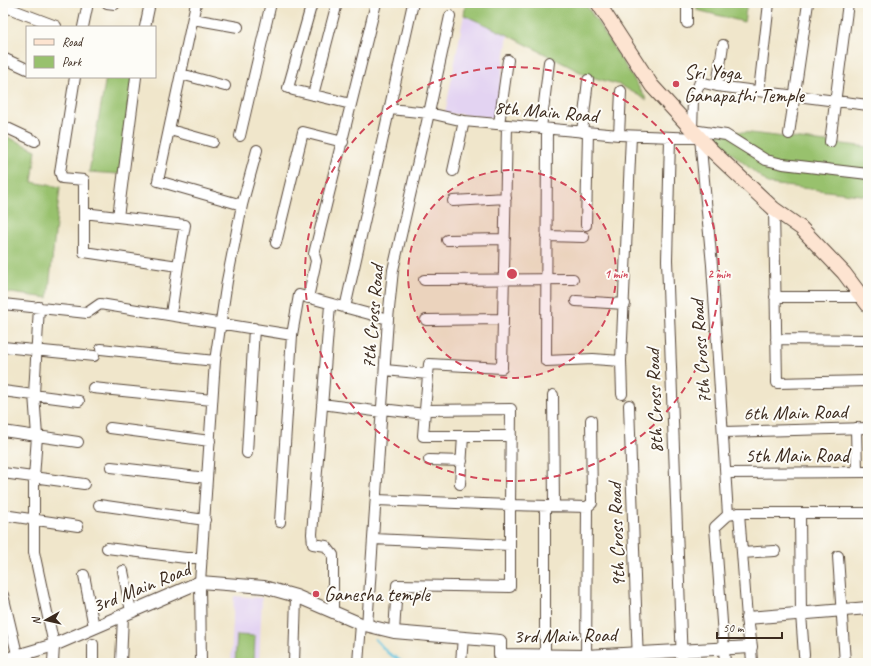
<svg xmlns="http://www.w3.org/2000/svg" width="871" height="666" font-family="Caveat,sans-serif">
  <rect width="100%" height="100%" fill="#fdfcf7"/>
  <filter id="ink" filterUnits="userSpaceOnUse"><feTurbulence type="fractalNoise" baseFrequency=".025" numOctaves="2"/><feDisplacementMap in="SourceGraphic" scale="8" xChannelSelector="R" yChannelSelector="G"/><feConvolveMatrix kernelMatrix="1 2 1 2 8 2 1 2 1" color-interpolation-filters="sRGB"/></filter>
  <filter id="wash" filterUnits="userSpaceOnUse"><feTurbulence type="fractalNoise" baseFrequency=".012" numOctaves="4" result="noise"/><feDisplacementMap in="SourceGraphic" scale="16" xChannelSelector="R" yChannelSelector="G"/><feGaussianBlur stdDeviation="0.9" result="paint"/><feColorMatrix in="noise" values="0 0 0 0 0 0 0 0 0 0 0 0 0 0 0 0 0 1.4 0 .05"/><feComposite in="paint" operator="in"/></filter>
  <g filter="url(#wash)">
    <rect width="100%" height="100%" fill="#f0e6cb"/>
    <path fill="#e3d3f2" d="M 464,15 L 508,35 L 495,118 L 445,113 Z
      M 234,596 L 262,598 L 259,663 L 231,663 Z"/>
    <path fill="#98c16d" stroke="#6a7646" d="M 466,3 L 585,3 L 647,100 L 620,85 L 588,76 L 508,35 L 464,15 Z
      M 697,3 L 747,3 L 744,22 L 697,10 Z
      M 106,77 L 133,77 L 119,174 L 89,172 Z
      M 700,127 L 868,147 L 868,196 L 769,184 Z
      M 3,135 L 36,150 L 32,182 L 60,187 L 48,298 L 3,292 Z
      M 237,635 L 255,636 L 254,663 L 235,663 Z"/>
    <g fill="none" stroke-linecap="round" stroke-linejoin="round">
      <path stroke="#64c5e2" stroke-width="2.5" d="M 375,639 L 388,653 L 404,663"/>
    </g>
  </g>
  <g filter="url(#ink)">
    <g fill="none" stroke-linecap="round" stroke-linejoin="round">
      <defs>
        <path id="minor" d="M 107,3 L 115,4
          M 196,3 L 158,181 L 242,205
          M 687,3 L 687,23
          M 3,6 L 56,26
          M 193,19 L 238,27
          M 83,27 L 88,3
          M 145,27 L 150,3
          M 3,58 L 27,69
          M 181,74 L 225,86
          M 75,77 L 60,172 L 62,178 L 84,180 L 84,252 L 178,266 L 171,314
          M 717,86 L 723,45
          M 288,88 L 312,3
          M 293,90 L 351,104
          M 759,91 L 769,3
          M 313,95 L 337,3
          M 868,105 L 717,86 L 700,82 L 693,99 L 692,130 L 726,135 L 766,160 L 783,164 L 868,174
          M 390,109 L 429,113 L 464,121 L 619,135 L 700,138 L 712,265 L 728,515 L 739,513 L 868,513
          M 499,124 L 508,60
          M 3,126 L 35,141
          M 541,128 L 549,62
          M 547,129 L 546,361 L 593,359 L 621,361
          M 170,130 L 213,142
          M 582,132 L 588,80
          M 789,134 L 808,3
          M 619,135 L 621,91
          M 240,136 L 271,3
          M 670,138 L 667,260 L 682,663
          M 830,142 L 848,3
          M 453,171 L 464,121
          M 453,201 L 506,198
          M 774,209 L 777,383 L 868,381
          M 84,213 L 185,225 L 178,266
          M 118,217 L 136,77
          M 586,225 L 588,132
          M 546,236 L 584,237
          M 447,240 L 505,239
          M 276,243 L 303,132 L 343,142
          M 424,280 L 573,279
          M 775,297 L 862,297
          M 308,298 L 316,261 L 314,254 L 376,3
          M 576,301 L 625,304
          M 3,304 L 87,313 L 100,304 L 292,335
          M 330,305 L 312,534 L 313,544 L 326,546 L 333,555 L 333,611
          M 39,307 L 34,394 L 37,436 L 34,478 L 34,552 L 54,645 L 53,663
          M 345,308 L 413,3
          M 426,320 L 503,319
          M 776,339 L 868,340
          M 3,347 L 94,356
          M 101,349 L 215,361
          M 385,370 L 428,374
          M 93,388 L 212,400
          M 3,391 L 79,401
          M 622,394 L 621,361 L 631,136
          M 553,395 L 554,506
          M 322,404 L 382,412
          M 629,405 L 638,663
          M 382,409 L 425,414
          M 425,410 L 429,364 L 502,368 L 507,125
          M 110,428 L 210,441
          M 856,428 L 857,472
          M 3,431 L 78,442
          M 724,432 L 868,428
          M 511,436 L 423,436 L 425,410 L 511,409 L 510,505 L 587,507 L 592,503 L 591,420
          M 247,453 L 254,328
          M 429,460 L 462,461
          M 111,467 L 207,478
          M 3,473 L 84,484
          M 726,473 L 868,472
          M 460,484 L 463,436
          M 376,500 L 510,505 L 510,587 L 397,585 L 394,632
          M 99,505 L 205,520
          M 545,506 L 545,656
          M 739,513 L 747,618
          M 800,513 L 801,614 L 804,655
          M 3,515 L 78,526
          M 280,522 L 292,335 L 299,295 L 388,319
          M 373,539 L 510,545
          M 107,548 L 186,558 L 202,558
          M 742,553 L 775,551
          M 838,556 L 845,663
          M 123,571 L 131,611
          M 84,575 L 94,627
          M 3,595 L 17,654
          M 367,626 L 388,319 L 393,270 L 429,113 L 450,16
          M 751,647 L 752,663
          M 93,663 L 93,644
          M 121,663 L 123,615
          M 201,663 L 200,582 L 215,361 L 227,281 L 242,205 L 257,150
          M 294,663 L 296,596
          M 358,663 L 361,624
          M 461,663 L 463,637
          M 586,663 L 587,507
          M 725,663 L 715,527 L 728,515"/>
        <path id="tertiary" d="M 3,660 L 54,645 L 200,582 L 264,587 L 296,596 L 361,624 L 394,632 L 500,641 L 500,655 L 586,656 L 751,647 L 747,618 L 868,608"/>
        <path id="secondary" d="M 598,3 L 652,86 L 709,148 L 774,209 L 801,228 L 844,273 L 868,305"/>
      </defs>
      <use href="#minor" stroke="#564638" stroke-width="12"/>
      <use href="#tertiary" stroke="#564638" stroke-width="14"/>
      <use href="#secondary" stroke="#564638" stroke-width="16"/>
      <use href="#minor" stroke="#fff" stroke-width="10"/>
      <use href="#tertiary" stroke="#fff" stroke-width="12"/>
      <use href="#secondary" stroke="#fde4d1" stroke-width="14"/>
    </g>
  </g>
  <circle cx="512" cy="274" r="104" fill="#d1495b" fill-opacity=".12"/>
  <g fill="none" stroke="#d1495b" stroke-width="2" stroke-dasharray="7 5">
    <circle cx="512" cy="274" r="104"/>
    <circle cx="512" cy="274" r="207"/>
  </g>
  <g fill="#d1495b" stroke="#fdfcf7" stroke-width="1.5">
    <circle cx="676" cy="84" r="4"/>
    <circle cx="316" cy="594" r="4"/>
  </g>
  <g text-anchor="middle" stroke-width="4" stroke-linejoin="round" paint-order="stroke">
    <g font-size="20" fill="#3b2a1e" stroke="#fdfcf7" text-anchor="start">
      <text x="684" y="79">Sri Yoga<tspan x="684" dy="23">Ganapathi Temple</tspan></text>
      <text x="324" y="601">Ganesha temple</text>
    </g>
    <g font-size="20" fill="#3b2a1e" stroke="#fdfcf7">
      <text transform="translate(546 111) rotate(5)" y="7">8th Main Road</text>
      <text transform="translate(372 317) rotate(-85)" y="7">7th Cross Road</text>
      <text transform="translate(700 352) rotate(-94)" y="7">7th Cross Road</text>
      <text transform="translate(654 401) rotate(-92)" y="7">8th Cross Road</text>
      <text transform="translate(795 412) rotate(-1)" y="7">6th Main Road</text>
      <text x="797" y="462">5th Main Road</text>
      <text transform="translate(616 535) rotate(-92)" y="7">9th Cross Road</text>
      <text transform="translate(141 587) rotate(-22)" y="7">3rd Main Road</text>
      <text transform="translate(565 635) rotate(-1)" y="7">3rd Main Road</text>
    </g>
  </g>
  <circle cx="512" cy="274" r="6" fill="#d1495b" stroke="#fdfcf7" stroke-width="2"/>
  <g font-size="12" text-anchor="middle" font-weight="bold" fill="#d1495b" stroke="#fdfcf7" stroke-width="4" stroke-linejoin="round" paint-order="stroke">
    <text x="616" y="278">1 min</text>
    <text x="719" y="278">2 min</text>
  </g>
  <rect width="871" height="666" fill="none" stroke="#fdfcf7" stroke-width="16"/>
  <rect x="26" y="26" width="130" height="52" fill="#fdfcf7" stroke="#afa8a0"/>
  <rect x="34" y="39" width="20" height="6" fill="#fde4d1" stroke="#afa8a0"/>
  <text x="62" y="46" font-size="12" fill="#3b2a1e">Road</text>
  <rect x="34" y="56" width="20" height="12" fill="#98c16d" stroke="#afa8a0"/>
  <text x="62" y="66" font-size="12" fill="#3b2a1e">Park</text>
  <g transform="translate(46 620) rotate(262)" stroke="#fdfcf7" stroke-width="3" paint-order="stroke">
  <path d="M0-3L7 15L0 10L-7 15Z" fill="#3b2a1e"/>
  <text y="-6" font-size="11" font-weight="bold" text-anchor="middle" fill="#3b2a1e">N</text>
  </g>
  <path d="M717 632v6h65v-6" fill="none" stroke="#3b2a1e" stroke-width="2"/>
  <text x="723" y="632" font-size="12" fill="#3b2a1e" stroke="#fdfcf7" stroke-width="3" paint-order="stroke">50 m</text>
</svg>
